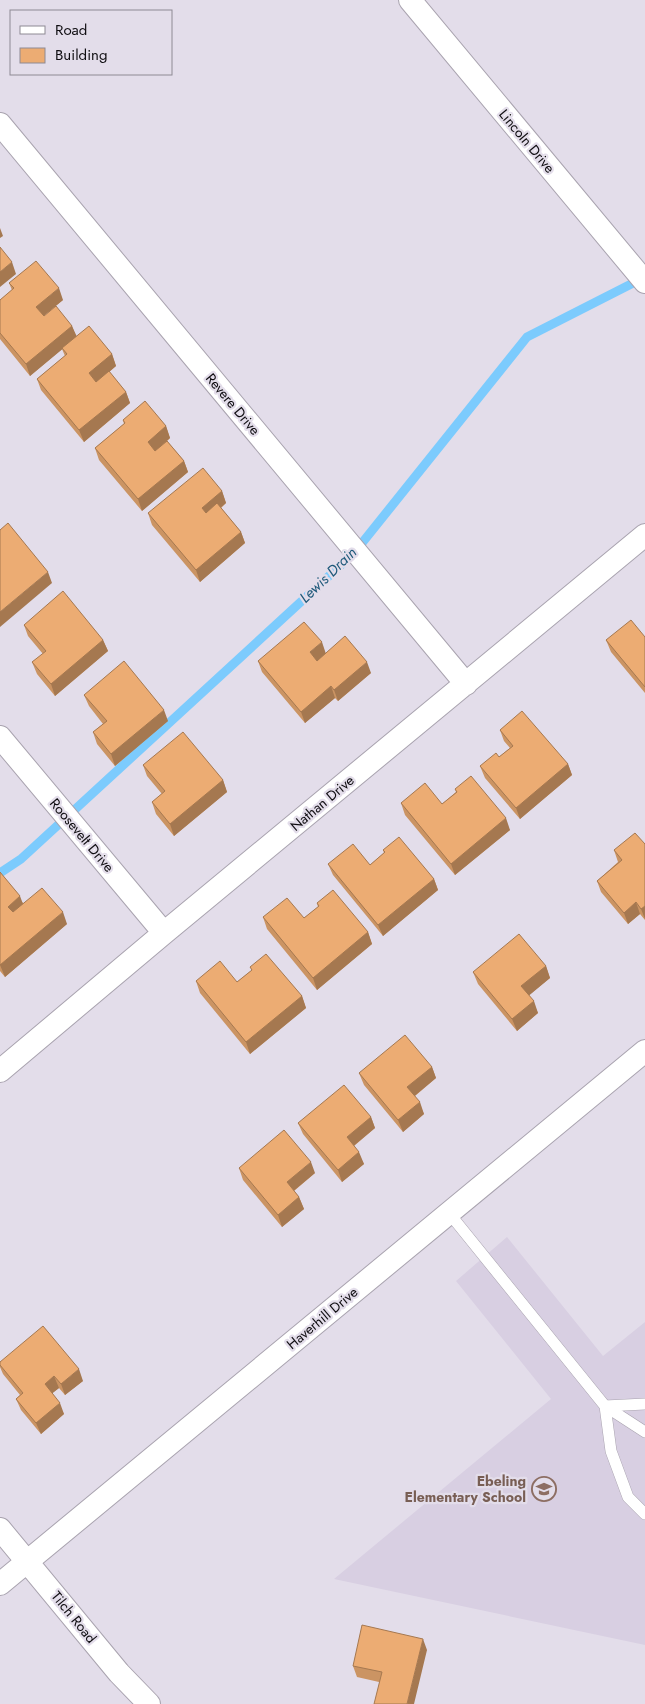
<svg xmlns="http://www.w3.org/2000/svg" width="645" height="1704" font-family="Jost,sans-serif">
  <rect width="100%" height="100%" fill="#e3ddea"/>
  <path fill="#d8cfe2" d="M 507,1237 L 603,1356 L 645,1322 L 645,1645 L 334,1579 L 551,1399 L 456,1281 Z"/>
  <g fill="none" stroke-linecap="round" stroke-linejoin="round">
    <path stroke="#7ccbfd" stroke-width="9" d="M 0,873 L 21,859 L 354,553 L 527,337 L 641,279"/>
    <defs>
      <path id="lane" d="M 449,1213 L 605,1406 L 645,1432
        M 645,1404 L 605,1406 L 611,1451 L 628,1497 L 645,1514"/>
      <path id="street" d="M 410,0 L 645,282
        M 0,124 L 466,684
        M 0,737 L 164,933
        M 0,1071 L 164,933 L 645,535
        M 0,1529 L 119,1673 L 149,1704
        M 0,1584 L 645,1051"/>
    </defs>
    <use href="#lane" stroke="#a9a3af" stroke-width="12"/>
    <use href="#street" stroke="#a9a3af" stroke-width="24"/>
    <use href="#lane" stroke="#fff" stroke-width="11"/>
    <use href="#street" stroke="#fff" stroke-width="22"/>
  </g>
  <path fill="#cb9463" d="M 9,283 L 63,300 L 43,316 L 72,326 L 76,337 L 112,354 L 116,366 L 109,372 L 126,392 L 130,403 L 84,442 L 41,390 L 37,379 L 65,356 L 62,349 L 30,376 L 0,339 L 0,300 L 12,290 Z
    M 123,420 L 166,426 L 170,438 L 167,441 L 184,461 L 188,472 L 142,511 L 99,460 L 95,448 L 124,424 Z
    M 222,491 L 226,503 L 221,508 L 241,532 L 245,543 L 200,582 L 152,525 L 148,513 Z
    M 24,625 L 103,640 L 108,651 L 55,696 L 37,674 L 32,662 L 43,654 L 28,636 Z
    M 645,637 L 645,693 L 611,652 L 606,640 Z
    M 326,653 L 371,673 L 338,701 L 335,698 L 305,723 L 262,672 L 258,661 Z
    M 84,695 L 168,721 L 115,766 L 97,744 L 93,732 L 103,724 L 89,706 Z
    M 500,730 L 568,764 L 572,775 L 520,819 L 485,778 L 480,766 L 499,757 L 510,748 L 504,741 Z
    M 143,765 L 223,780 L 227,792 L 174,836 L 156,814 L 152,802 L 162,794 L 147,776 Z
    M 455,789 L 510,830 L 455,875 L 405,815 L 401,803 L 442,804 L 456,792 Z
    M 645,844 L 645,920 L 640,914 L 628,924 L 601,892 L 597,881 L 618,862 L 614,850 Z
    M 383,850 L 434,879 L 438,890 L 383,936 L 333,875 L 328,864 L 370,865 L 384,853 Z
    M 0,872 L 23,903 L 67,924 L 5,977 L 0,971 Z
    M 317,903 L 368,932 L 372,944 L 317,990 L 267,929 L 263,917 L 304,918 L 318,907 Z
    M 546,966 L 550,978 L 529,995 L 538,1013 L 517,1031 L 478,984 L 473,972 Z
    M 250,967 L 302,996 L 306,1008 L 250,1054 L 200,993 L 196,981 L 237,982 L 252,970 Z
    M 432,1067 L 436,1078 L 415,1096 L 424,1114 L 403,1132 L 364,1085 L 359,1073 Z
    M 371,1117 L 375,1128 L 354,1146 L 364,1164 L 342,1182 L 303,1134 L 298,1123 Z
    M 239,1168 L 315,1173 L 294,1191 L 299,1197 L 304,1209 L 282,1227 L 243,1180 Z
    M 0,1362 L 83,1381 L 65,1395 L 59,1388 L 52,1393 L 64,1414 L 41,1434 L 21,1410 L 16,1399 L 20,1395 L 3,1374 L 0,1367 Z
    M 427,1650 L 379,1682 L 357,1677 L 353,1666 Z"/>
  <path fill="#a57850" d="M 0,228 L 3,236 L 0,238 Z
    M 12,262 L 16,274 L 0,287 L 0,272 Z
    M 59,288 L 63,300 L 40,319 L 36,307 Z
    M 72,326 L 77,337 L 30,376 L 26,364 Z
    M 112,354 L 116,366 L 94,385 L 89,373 Z
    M 126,392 L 130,403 L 84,442 L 79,430 Z
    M 166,426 L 170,438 L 152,454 L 148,442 Z
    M 184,461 L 188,472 L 142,511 L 138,499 Z
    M 222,491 L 226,503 L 206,520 L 202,508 Z
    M 241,532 L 245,543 L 200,582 L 196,570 Z
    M 48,572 L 52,583 L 0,627 L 0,612 Z
    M 103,640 L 108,651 L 55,696 L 51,684 Z
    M 322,642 L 326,654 L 314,664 L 310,652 Z
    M 367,662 L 371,673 L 338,701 L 334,690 Z
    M 331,686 L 335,698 L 305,723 L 301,712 Z
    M 164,710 L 168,721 L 115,766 L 111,754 Z
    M 568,764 L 572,775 L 520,819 L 516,808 Z
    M 223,780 L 227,792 L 174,836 L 170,824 Z
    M 506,818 L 510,830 L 455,875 L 451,864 Z
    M 434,879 L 438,890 L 383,936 L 378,925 Z
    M 20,896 L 24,907 L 12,918 L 8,907 Z
    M 636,902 L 640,914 L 628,924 L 624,913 Z
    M 645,906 L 645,919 L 641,909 Z
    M 63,912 L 67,924 L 5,977 L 0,965 Z
    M 368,932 L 372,944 L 317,990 L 313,978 Z
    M 546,966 L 550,978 L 526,998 L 521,986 Z
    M 302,996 L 306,1008 L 250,1054 L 246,1042 Z
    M 534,1001 L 538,1013 L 517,1031 L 512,1019 Z
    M 432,1067 L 436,1078 L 412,1098 L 407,1087 Z
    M 420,1102 L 424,1114 L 403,1132 L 398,1120 Z
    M 371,1117 L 375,1128 L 351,1148 L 347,1137 Z
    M 359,1152 L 364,1164 L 342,1182 L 338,1170 Z
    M 311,1162 L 315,1173 L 291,1193 L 287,1182 Z
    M 299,1197 L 304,1209 L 282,1227 L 278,1215 Z
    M 79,1369 L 83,1381 L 65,1395 L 61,1384 Z
    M 54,1376 L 59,1388 L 49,1396 L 45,1384 Z
    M 60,1403 L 64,1414 L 41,1434 L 36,1423 Z
    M 423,1639 L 427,1650 L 414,1704 L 407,1704 Z"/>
  <path fill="#ecac73" stroke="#a57850" d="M 0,247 L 12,262 L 0,272 Z
    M 36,261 L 59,288 L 36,307 L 44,316 L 56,306 L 72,326 L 26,364 L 0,333 L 0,300 L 14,288 L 9,283 Z
    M 89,326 L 112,354 L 89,373 L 96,382 L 109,371 L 126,392 L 79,430 L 37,379 L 67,354 L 62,348 Z
    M 145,401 L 166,426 L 148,442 L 155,451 L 167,441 L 184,461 L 138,499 L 95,448 L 125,423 L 123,420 Z
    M 203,468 L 222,491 L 202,508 L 206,513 L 217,503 L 241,532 L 196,570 L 148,513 Z
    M 8,523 L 48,572 L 0,612 L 0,530 Z
    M 63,591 L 103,640 L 51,684 L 32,662 L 46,651 L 24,625 Z
    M 631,620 L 645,637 L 645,687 L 606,640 Z
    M 304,622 L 322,642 L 310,652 L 317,661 L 345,636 L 367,662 L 334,690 L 331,686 L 301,712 L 258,661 Z
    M 124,661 L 164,710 L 111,754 L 93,732 L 107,721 L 84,695 Z
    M 522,711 L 568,764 L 516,808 L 480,766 L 496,753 L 499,757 L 513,746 L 500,730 Z
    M 183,732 L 223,780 L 170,824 L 152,802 L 165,791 L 143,765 Z
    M 471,776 L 506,818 L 451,864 L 401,803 L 425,783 L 442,804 L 457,792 L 455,789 Z
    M 635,833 L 645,844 L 645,906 L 641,909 L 636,902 L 624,913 L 597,881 L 622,860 L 614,850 Z
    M 399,837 L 434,879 L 378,925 L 328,864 L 353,844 L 370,865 L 385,852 L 383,850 Z
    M 0,872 L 20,896 L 8,907 L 13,912 L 42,888 L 63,912 L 0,965 Z
    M 333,890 L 368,932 L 313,978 L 263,917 L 287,898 L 304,918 L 319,906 L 317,903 Z
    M 519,934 L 546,966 L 521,986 L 534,1001 L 512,1019 L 473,972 Z
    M 266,954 L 302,996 L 246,1042 L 196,981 L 220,961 L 237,982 L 252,970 L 250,967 Z
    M 405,1035 L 432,1067 L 407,1087 L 420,1102 L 398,1120 L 359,1073 Z
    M 344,1085 L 371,1117 L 347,1137 L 359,1152 L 338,1170 L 298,1123 Z
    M 284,1130 L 311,1162 L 287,1182 L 299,1197 L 278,1215 L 239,1168 Z
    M 43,1326 L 79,1369 L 61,1384 L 54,1376 L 45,1384 L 60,1403 L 36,1423 L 16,1399 L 23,1393 L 0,1365 L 0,1362 Z
    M 362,1625 L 423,1639 L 407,1704 L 374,1704 L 382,1672 L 353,1666 Z"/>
  <defs>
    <symbol id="school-ring" viewBox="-11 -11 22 22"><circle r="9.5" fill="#e3ddea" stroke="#8d6e63" stroke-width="1.5"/><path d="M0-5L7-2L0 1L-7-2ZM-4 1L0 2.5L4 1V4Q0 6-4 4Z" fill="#8d6e63"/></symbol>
  </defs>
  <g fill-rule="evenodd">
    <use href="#school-ring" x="530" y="1475" width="28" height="28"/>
  </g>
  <g text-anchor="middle" stroke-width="4.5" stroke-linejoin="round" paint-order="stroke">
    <g font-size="14" fill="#0f0d11" stroke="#e3ddea">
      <text transform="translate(527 141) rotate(50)" y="5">Lincoln Drive</text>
      <text transform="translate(233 404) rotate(50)" y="5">Revere Drive</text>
      <text transform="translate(322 803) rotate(-40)" y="5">Nathan Drive</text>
      <text transform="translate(82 835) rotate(50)" y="5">Roosevelt Drive</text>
      <text transform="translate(322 1318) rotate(-40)" y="5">Haverhill Drive</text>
      <text transform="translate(74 1617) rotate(51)" y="5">Tilch Road</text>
    </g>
    <g font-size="14" font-weight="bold" fill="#785e54" stroke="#e3ddea" text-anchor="end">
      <text x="526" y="1486">Ebeling<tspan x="526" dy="16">Elementary School</tspan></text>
    </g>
    <g font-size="15" font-style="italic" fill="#1e597a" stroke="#e3ddea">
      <text transform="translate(328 575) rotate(-44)" y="5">Lewis Drain</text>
    </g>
  </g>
  <rect x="10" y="10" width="162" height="65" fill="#e3ddea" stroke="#8e8a93"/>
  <rect x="20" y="26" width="25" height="8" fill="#ffffff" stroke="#8e8a93"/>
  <text x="55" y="35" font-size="15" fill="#0f0d11">Road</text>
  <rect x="20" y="48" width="25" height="15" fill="#ecac73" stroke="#8e8a93"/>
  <text x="55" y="60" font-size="15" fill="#0f0d11">Building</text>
</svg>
